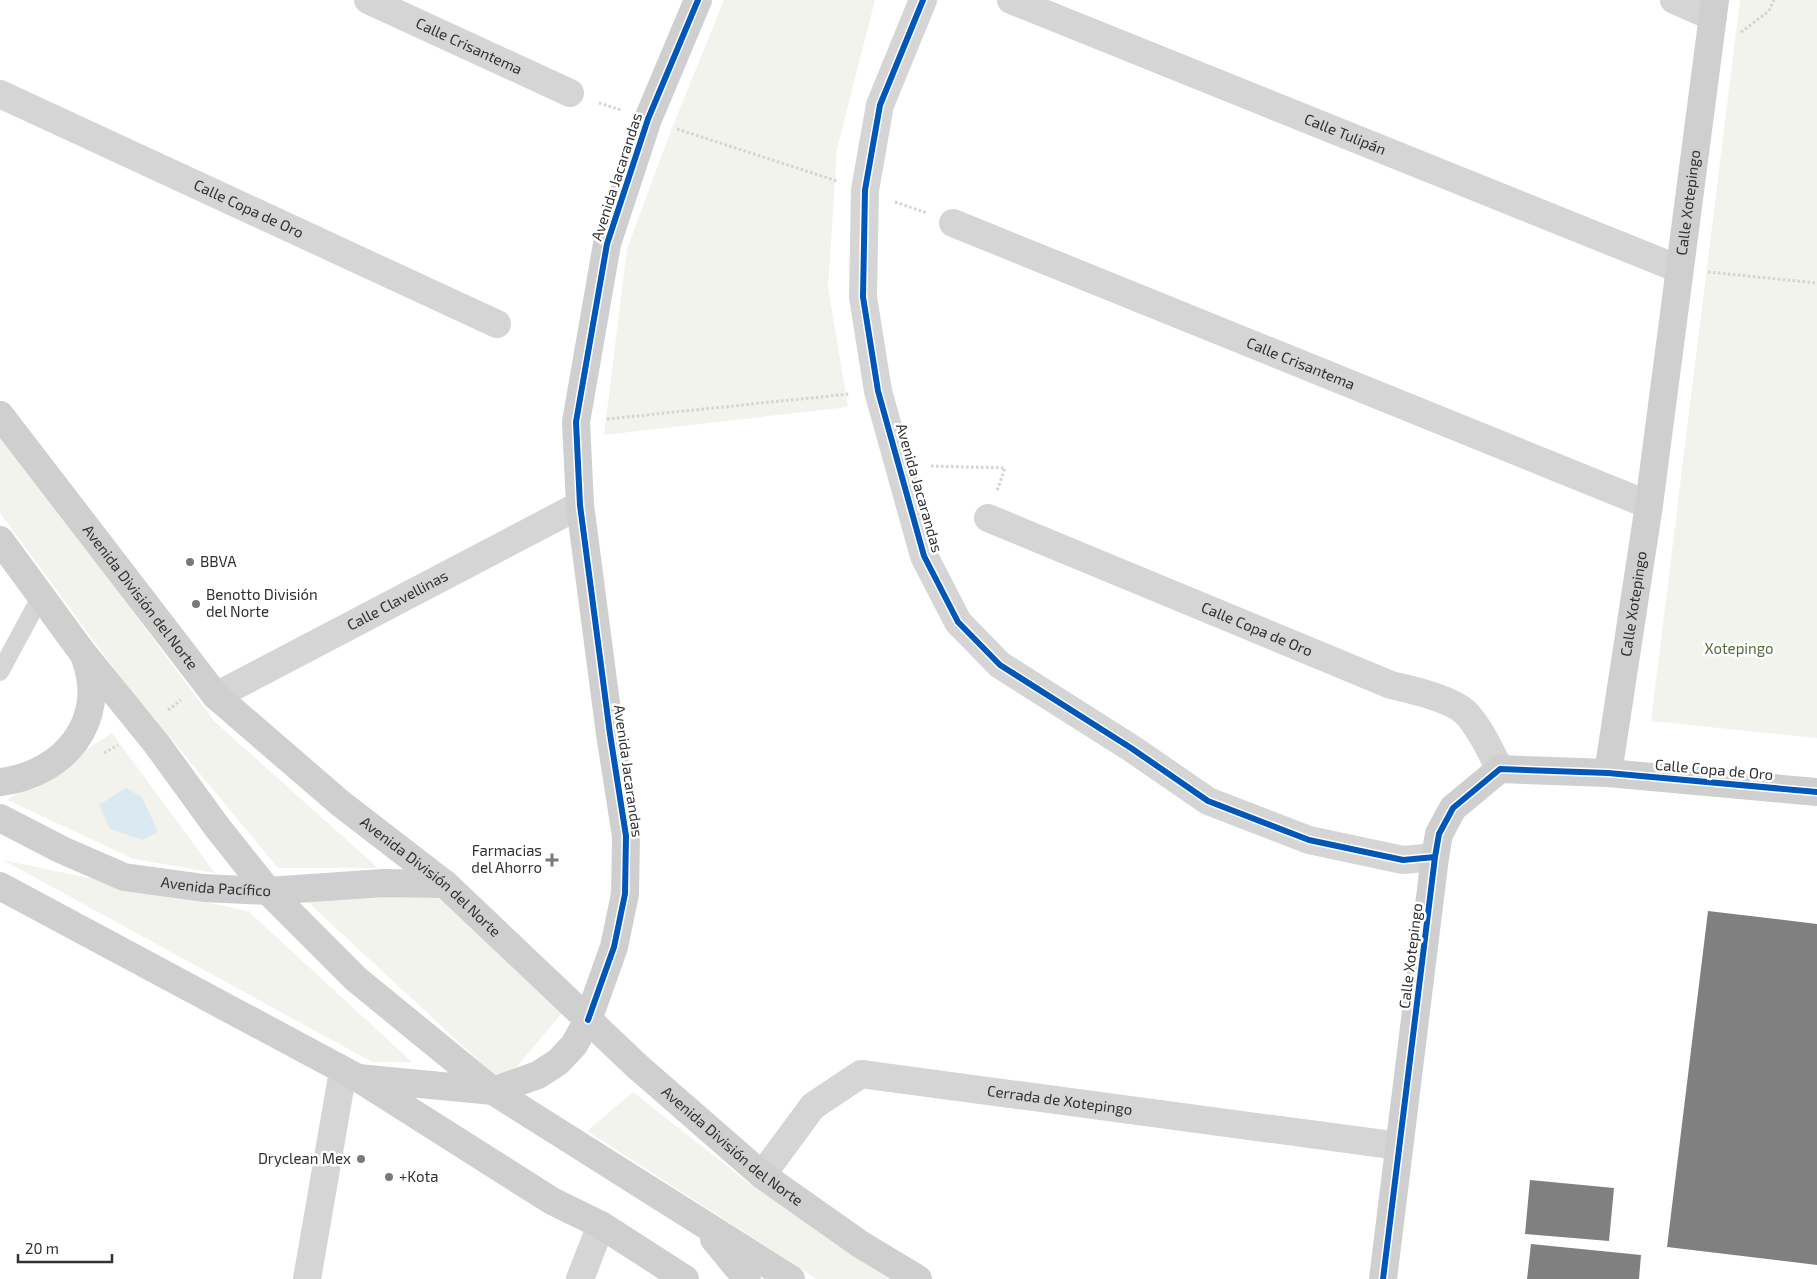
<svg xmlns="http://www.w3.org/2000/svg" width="1817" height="1279" font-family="'Exo 2',sans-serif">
  <rect width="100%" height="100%" fill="#fff"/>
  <path fill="#f1f3ec" d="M 724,0 L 875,0 L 837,149 L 828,287 L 848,407 L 604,435 L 627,249 L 670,133 Z
    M 1740,0 L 1817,0 L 1817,738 L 1651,721 Z
    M 0,432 L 214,721 L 378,868 L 278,868 L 124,682 L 0,513 Z
    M 112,733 L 215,873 L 134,859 L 7,800 Z
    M 3,860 L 248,911 L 412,1062 L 372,1062 Z
    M 444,890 L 568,1006 L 503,1083 L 299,894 Z
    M 633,1092 L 755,1188 L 900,1279 L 817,1279 L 587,1131 Z"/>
  <path fill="#dbeaf0" d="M 126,788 L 142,797 L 158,832 L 142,840 L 110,829 L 99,805 Z"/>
  <path fill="#808080" d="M 1708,911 L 1817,924 L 1817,1265 L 1667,1247 Z
    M 1530,1180 L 1614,1188 L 1609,1241 L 1525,1234 Z
    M 1531,1244 L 1641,1255 L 1639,1279 L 1527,1279 Z"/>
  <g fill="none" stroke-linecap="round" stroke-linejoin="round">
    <path stroke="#d4d4d4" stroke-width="3" stroke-dasharray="2.5 2.5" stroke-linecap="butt" d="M 1741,32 L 1769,11 L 1774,0
      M 599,103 L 621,110
      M 677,129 L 837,181
      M 895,202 L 927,213
      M 1708,272 L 1817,283
      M 607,419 L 849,394
      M 931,466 L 1005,468 L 997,491
      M 168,710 L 181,700
      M 104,753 L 118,745"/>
    <path stroke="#d5d5d5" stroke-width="18" d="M 0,672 L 41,596"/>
    <g stroke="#d5d5d5" stroke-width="28">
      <path id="s1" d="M 368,0 L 570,93"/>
      <path d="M 923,0 L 880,105 L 865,190 L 863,297 L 878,391 L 924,556 L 958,622 L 1000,665 L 1131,748 L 1208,801 L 1309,840 L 1403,860 L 1435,857"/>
      <path id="s2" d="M 1011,0 L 1679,269"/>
      <path d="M 1674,0 L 1713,17"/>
      <path id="s3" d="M 0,94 L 497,324"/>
      <path id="s4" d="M 953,223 L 1649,505"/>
      <path id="s5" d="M 988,518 L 1391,685 C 1411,690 1451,698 1466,713 C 1481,729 1490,751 1500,769"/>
      <path id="s6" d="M 216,696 L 580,505"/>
      <path id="s7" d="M 762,1175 L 813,1106 L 861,1074 L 1399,1146"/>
      <path d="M 307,1279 L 343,1071"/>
      <path d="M 580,1279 L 601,1225"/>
    </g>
    <g stroke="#cfcfcf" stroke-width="28">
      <path id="s8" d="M 0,415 L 216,696 L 340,803 L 445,884 L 638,1067 L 762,1175 L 860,1244 L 918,1279"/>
      <path d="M 0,540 L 82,652 L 156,743 L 217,827 L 268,891 L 356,979 L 493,1091 L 791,1279"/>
      <path id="s9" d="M 1608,773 L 1649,505 L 1715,0"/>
      <path d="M 0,782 C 63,775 109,721 85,658"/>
      <path id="s10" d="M 0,818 L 62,850 L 124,877 L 204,888 L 268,891 L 383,883 L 445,884"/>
      <path d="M 0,886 L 358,1078 L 552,1201 L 601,1225 L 685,1279"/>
      <path d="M 358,1078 L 493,1091 L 538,1075 L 558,1062 L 574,1045 L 588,1020 L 614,947 L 625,894 L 626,836 L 610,734 L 580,505 L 576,422 L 607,244 L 648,119 L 698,0"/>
      <path d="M 714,1239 L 747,1279"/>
      <path d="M 1383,1279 L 1435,857 L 1439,834 L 1453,808 L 1500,769 L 1608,773 L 1817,792"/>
    </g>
    <defs>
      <path id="cycleway" d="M 923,0 L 880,105 L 865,190 L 863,297 L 878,391 L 924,556 L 958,622 L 1000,665 L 1131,748 L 1208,801 L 1309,840 L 1403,860 L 1435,857
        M 588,1020 L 614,947 L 625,894 L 626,836 L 610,734 L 580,505 L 576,422 L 607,244 L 648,119 L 698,0
        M 1383,1279 L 1435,857 L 1439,834 L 1453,808 L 1500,769 L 1608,773 L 1817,792"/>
    </defs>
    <use href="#cycleway" stroke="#fff" stroke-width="9"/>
    <use href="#cycleway" stroke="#0057b8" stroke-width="6"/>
  </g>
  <g fill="#797979" stroke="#fff" stroke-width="2">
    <circle cx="190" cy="562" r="5"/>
    <circle cx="196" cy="604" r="5"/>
    <path d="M549.5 852.5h5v5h5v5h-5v5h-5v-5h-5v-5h5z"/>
    <circle cx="361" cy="1159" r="5"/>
    <circle cx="389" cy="1177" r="5"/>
  </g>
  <g text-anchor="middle" stroke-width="5" stroke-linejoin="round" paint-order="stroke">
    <g font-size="15" fill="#313131" stroke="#fff">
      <text dy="5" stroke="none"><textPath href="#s1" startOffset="111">Calle Crisantema</textPath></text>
      <text dy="5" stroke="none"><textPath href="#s2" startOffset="360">Calle Tulipán</textPath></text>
      <text transform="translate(617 177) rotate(-72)" y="5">Avenida Jacarandas</text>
      <text dy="5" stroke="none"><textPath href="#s9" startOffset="576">Calle Xotepingo</textPath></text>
      <text dy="5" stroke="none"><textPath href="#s3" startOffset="274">Calle Copa de Oro</textPath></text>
      <text dy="5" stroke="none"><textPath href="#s4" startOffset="375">Calle Crisantema</textPath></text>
      <text transform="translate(919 488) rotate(74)" y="5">Avenida Jacarandas</text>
      <text dy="5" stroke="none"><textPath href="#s8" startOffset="230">Avenida División del Norte</textPath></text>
      <text dy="5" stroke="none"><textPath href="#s6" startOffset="205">Calle Clavellinas</textPath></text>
      <text dy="5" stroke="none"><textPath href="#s9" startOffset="171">Calle Xotepingo</textPath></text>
      <text dy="5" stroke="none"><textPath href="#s5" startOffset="291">Calle Copa de Oro</textPath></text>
      <text transform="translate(1714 770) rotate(5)" y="5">Calle Copa de Oro</text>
      <text transform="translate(628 771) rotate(82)" y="5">Avenida Jacarandas</text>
      <text dy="5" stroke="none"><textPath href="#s8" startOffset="635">Avenida División del Norte</textPath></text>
      <text dy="5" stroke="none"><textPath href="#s10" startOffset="230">Avenida Pacífico</textPath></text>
      <text transform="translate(1411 956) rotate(-83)" y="5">Calle Xotepingo</text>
      <text dy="5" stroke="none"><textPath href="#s7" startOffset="344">Cerrada de Xotepingo</textPath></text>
      <text dy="5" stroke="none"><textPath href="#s8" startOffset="1040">Avenida División del Norte</textPath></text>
    </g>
    <g font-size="15" fill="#313131" stroke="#fff" text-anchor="start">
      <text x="200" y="567">BBVA</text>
      <text x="206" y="600">Benotto División<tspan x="206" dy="17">del Norte</tspan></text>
      <text x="542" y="856" text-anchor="end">Farmacias<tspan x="542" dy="17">del Ahorro</tspan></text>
      <text x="351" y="1164" text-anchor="end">Dryclean Mex</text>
      <text x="399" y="1182">+Kota</text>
    </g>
    <g font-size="15" fill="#586b40" stroke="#fff">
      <text x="1739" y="654">Xotepingo</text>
    </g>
  </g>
  <path d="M18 1254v8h94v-8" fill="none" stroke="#313131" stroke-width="2.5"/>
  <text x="25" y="1254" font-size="15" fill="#313131" stroke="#ffffff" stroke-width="4" paint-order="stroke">20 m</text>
</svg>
